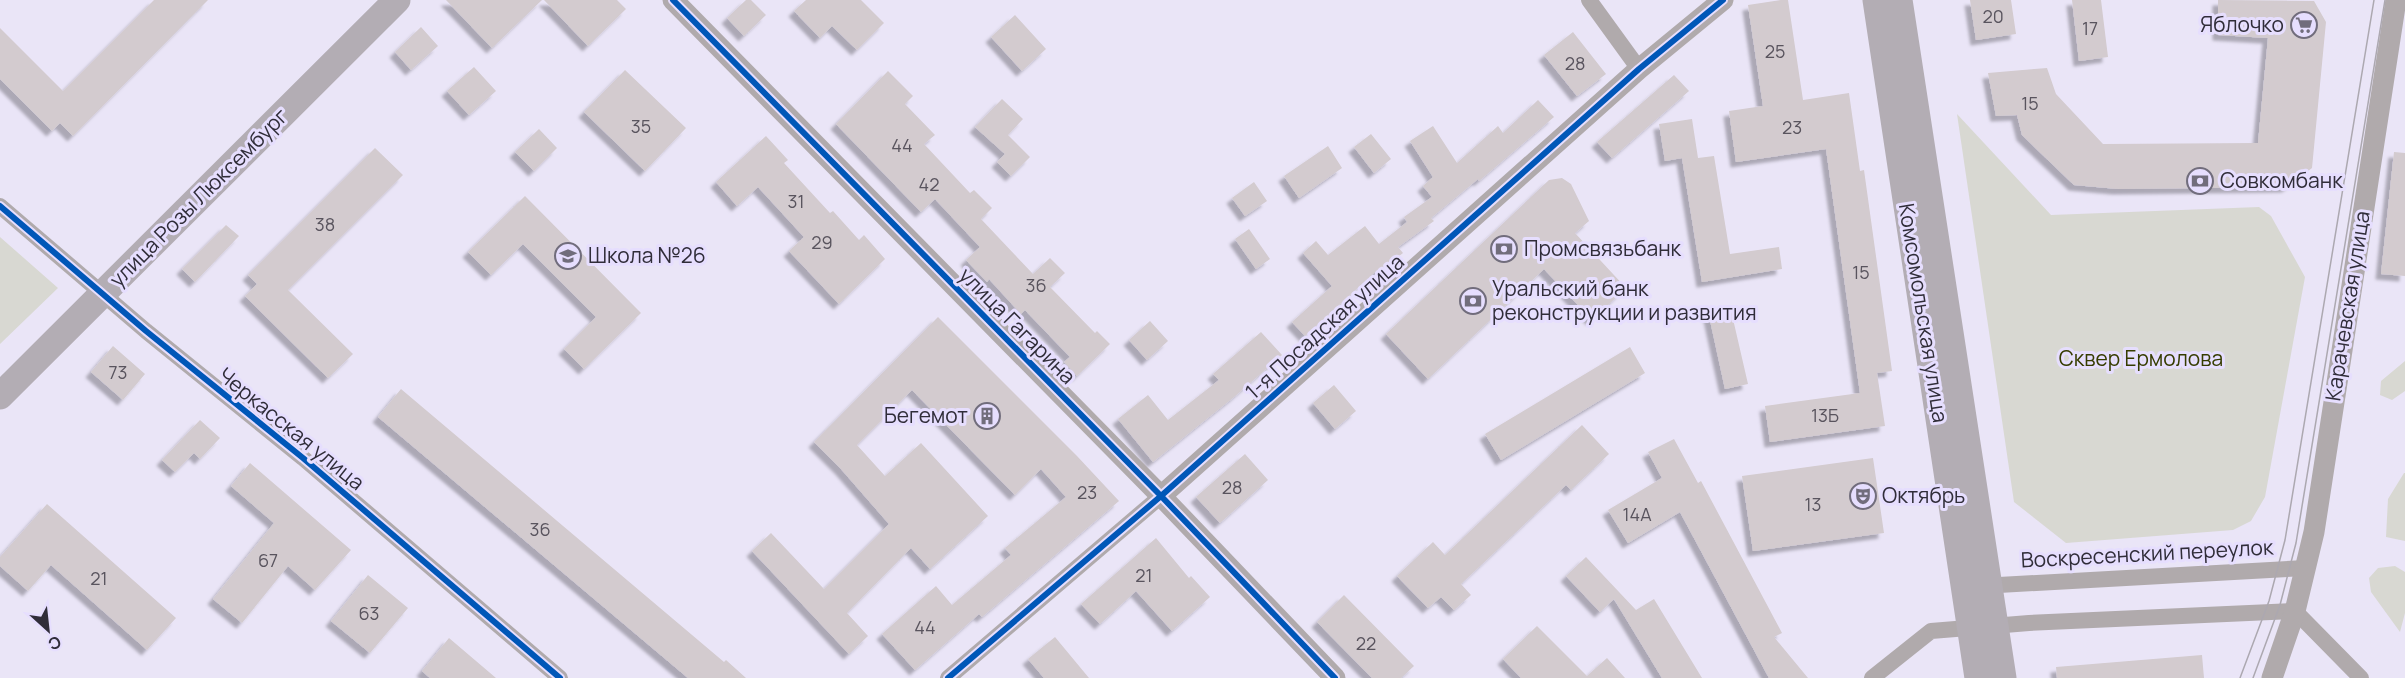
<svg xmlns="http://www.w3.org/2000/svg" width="2405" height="678" font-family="Manrope,sans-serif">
  <defs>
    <filter id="shadow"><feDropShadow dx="-5.5" dy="5.5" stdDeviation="1.5" flood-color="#0004"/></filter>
  </defs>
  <rect width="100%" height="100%" fill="#eae5f7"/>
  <path fill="#d8d8d2" d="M 1957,114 L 2051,215 L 2259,207 L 2271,216 L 2305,277 L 2265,497 L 2251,521 L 2233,530 L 2066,543 L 2014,502 Z
    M 0,237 L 58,288 L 0,344 Z
    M 2405,361 L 2405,391 L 2392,400 L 2380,395 L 2381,381 Z
    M 2404,473 L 2405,473 L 2405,541 L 2386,537 L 2388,499 Z
    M 2395,566 L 2405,572 L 2405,613 L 2400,632 L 2371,592 L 2369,578 L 2378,568 Z"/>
  <path fill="#d3cbcf" filter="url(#shadow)" d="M 154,0 L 208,0 L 73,136 L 60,123 L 52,131 L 0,79 L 0,28 L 63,91 Z
    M 446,0 L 542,0 L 492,48 Z
    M 544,0 L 617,0 L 626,9 L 588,46 Z
    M 746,0 L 751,0 L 766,15 L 744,36 L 727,18 Z
    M 806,0 L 861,0 L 884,23 L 857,50 L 832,26 L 820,38 L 794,11 Z
    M 1781,0 L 1788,0 L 1803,100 L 1849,93 L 1860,171 L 1864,170 L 1892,371 L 1877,373 L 1885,426 L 1770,442 L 1765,406 L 1860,393 L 1826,149 L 1736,162 L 1729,111 L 1763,106 L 1748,5 Z
    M 1970,0 L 2011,0 L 2016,34 L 1976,40 Z
    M 2072,0 L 2101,0 L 2108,57 L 2079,61 Z
    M 2218,0 L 2314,1 L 2326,22 L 2312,168 L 2287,187 L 2118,189 L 2074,185 L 2022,135 L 2017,115 L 1996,116 L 1988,73 L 2047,68 L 2056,94 L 2103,144 L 2258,143 L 2268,38 L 2218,35 Z
    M 1015,15 L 1046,49 L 1022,71 L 991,37 Z
    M 421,27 L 438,46 L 411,70 L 395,52 Z
    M 1573,32 L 1606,74 L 1577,96 L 1544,55 Z
    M 474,67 L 496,91 L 469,115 L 447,91 Z
    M 625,70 L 686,128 L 645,171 L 584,112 Z
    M 888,71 L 913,96 L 905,104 L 935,135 L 924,144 L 970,193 L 974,190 L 992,208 L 981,219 L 1033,274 L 1050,258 L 1065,273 L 1050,287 L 1095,333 L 1097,331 L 1110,344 L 1077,376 L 1064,362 L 1070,357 L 1025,310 L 1021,314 L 989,279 L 987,282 L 966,260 L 980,247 L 935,199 L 921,212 L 836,124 Z
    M 1674,75 L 1689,91 L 1612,158 L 1597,142 Z
    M 1002,99 L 1023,119 L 1008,135 L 1030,157 L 1011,176 L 997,162 L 1005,154 L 975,127 Z
    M 1538,100 L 1554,117 L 1479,181 L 1478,179 L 1431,218 L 1434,221 L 1398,247 L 1403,253 L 1376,274 L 1375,272 L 1305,336 L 1292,322 L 1332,286 L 1303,253 L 1316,241 L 1328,255 L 1365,226 L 1379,244 L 1407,222 L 1404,217 L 1432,197 L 1423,186 L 1433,177 L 1410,141 L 1433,126 L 1457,163 L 1498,126 L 1503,133 Z
    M 1692,119 L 1698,158 L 1714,156 L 1730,254 L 1779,247 L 1782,269 L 1702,282 L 1682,158 L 1665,161 L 1659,124 Z
    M 539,129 L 557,148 L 534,171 L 515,152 Z
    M 1371,134 L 1391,159 L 1374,173 L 1354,147 Z
    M 766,136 L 788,160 L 784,163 L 830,213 L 833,211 L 859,240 L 864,235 L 885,259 L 839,304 L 789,251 L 804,237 L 758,187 L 737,206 L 716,182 Z
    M 1328,146 L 1342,168 L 1299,198 L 1284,176 Z
    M 375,148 L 403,175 L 288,290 L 353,354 L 328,378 L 245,296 L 257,284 L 248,275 Z
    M 2394,152 L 2405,153 L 2405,276 L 2381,274 Z
    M 1562,178 L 1571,184 L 1589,221 L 1575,233 L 1626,288 L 1592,320 L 1544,269 L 1428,379 L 1386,334 L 1549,180 Z
    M 1254,182 L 1267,201 L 1245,216 L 1232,198 Z
    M 525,196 L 641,313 L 584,369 L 564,349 L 596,317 L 523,244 L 491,275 L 468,252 Z
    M 226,225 L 239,236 L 195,282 L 182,269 Z
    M 1249,229 L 1270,259 L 1256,269 L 1235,239 Z
    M 1730,306 L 1748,384 L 1725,389 L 1708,311 Z
    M 938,317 L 1077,456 L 1119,501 L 982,617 L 979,614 L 915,670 L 882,634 L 936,586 L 952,605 L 1011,555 L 1005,548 L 1066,497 L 1041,469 L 1015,495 L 912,390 L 857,445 L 885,476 L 921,443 L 988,516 L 930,569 L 911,548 L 847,613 L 868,636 L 849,654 L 752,551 L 771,533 L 824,589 L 889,524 L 841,469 L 814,442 Z
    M 1150,321 L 1168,341 L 1147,360 L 1129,340 Z
    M 1261,332 L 1282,355 L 1234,397 L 1153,462 L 1118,419 L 1148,395 L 1168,420 L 1219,380 L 1213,374 Z
    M 113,346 L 145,374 L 123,400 L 91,372 Z
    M 1630,347 L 1645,373 L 1501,460 L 1485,434 Z
    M 1334,385 L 1356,411 L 1335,429 L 1313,403 Z
    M 401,389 L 724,662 L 726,660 L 746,678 L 688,678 L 378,417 Z
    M 200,420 L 220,438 L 200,459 L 194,453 L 175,472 L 162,460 Z
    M 1582,425 L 1609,454 L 1571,490 L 1566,485 L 1461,584 L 1471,595 L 1454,610 L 1441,597 L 1428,608 L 1397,576 L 1433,542 L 1445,555 Z
    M 1674,439 L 1698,483 L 1701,481 L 1782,633 L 1774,637 L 1808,678 L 1769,678 L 1680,512 L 1628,543 L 1608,510 L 1662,478 L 1648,452 Z
    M 1245,454 L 1268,480 L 1220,523 L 1196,497 Z
    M 1873,458 L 1884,533 L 1753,551 L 1742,476 Z
    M 250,463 L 351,550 L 315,590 L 288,566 L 242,623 L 213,599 L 274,523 L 231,486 Z
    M 47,504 L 176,618 L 147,650 L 51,565 L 28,591 L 0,566 L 0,557 Z
    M 1156,538 L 1189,578 L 1191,576 L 1210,597 L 1172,631 L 1136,591 L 1100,624 L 1081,604 Z
    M 1586,557 L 1636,610 L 1654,599 L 1702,678 L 1662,678 L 1614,599 L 1600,612 L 1566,576 Z
    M 368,575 L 408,608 L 370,653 L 331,621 Z
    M 1344,595 L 1414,666 L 1401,678 L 1372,678 L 1317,622 Z
    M 1537,626 L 1587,676 L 1607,658 L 1625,678 L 1521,678 L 1503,659 Z
    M 1055,637 L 1089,678 L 1044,678 L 1028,659 Z
    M 449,638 L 496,678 L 430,678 L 422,671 Z
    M 2202,655 L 2204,678 L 2057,678 L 2056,667 Z"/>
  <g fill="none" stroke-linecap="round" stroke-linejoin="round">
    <path stroke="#b0aaac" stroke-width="16" d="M 1589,0 L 1639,69
      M 0,206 L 146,331 L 303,458 L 560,678
      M 1981,586 L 2306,568
      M 948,678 L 1161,496
      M 1872,678 L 1931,631 L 2029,623 L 2295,611 L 2361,678"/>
    <path stroke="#b0aaac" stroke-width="21" d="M 673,0 L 1161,496 L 1335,678
      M 1161,496 L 1639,69 L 1723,0
      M 2272,678 L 2295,611 L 2314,532 L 2396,0"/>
    <path stroke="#b3adb4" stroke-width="27" d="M 1876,0 L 1978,678
      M 1899,0 L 2003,678
      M 0,396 L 397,0"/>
    <path stroke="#aca8b0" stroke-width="1.5" d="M 2240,678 L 2269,601 L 2285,540 L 2374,0
      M 2253,678 L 2280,605 L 2296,543 L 2385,0"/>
    <defs>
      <path id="cycleway" d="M 673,0 L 1161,496 L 1335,678
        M 0,206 L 146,331 L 303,458 L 560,678
        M 948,678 L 1161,496 L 1639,69 L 1723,0"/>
    </defs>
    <use href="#cycleway" stroke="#e6defe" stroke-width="10"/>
    <use href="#cycleway" stroke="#0057b8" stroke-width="6"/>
  </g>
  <defs>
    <symbol id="supermarket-ring" viewBox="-11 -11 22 22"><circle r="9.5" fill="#e6defe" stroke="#716d7c" stroke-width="1.5"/><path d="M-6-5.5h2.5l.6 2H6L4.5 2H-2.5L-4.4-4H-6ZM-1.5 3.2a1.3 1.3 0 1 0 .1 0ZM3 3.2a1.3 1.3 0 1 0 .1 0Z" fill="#716d7c"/></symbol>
    <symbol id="bank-ring" viewBox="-11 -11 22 22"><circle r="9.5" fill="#e6defe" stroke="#716d7c" stroke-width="1.5"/><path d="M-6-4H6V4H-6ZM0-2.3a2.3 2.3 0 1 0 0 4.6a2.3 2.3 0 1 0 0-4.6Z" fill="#716d7c"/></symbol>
    <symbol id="school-ring" viewBox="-11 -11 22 22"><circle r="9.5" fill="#e6defe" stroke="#716d7c" stroke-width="1.5"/><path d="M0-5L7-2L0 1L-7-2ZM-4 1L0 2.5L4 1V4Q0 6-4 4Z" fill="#716d7c"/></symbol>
    <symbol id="building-ring" viewBox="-11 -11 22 22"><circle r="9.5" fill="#e6defe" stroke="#716d7c" stroke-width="1.5"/><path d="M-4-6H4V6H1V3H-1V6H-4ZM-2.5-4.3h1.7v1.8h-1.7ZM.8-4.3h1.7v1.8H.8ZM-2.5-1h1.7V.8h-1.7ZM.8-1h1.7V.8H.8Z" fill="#716d7c"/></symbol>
    <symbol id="theatre-ring" viewBox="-11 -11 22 22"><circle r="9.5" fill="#e6defe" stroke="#716d7c" stroke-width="1.5"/><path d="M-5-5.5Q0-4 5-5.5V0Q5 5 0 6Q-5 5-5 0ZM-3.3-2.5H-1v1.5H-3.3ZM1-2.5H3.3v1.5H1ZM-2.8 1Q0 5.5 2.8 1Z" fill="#716d7c"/></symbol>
  </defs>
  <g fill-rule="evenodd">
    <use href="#supermarket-ring" x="2289" y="10" width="30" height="30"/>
    <use href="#bank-ring" x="2185" y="166" width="30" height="30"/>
    <use href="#bank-ring" x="1489" y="234" width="30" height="30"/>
    <use href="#school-ring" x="553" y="241" width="30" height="30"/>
    <use href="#bank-ring" x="1458" y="286" width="30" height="30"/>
    <use href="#building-ring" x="972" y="401" width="30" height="30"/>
    <use href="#theatre-ring" x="1848" y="481" width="30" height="30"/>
  </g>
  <g text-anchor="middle" stroke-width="6" stroke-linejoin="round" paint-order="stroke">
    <g font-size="18" fill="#59545e">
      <text x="1993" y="23">20</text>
      <text x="2090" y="35">17</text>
      <text x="1775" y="58">25</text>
      <text x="1575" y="70">28</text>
      <text x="2030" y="110">15</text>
      <text x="641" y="133">35</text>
      <text x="1792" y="134">23</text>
      <text x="902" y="152">44</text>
      <text x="929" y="191">42</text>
      <text x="796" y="208">31</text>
      <text x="325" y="231">38</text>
      <text x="822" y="249">29</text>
      <text x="1861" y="279">15</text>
      <text x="1036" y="292">36</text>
      <text x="118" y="379">73</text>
      <text x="1825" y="422">13Б</text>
      <text x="1232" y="494">28</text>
      <text x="1087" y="499">23</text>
      <text x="1813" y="511">13</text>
      <text x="1637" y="521">14А</text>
      <text x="540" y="536">36</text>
      <text x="268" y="567">67</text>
      <text x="1144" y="582">21</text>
      <text x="99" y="585">21</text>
      <text x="369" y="620">63</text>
      <text x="925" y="634">44</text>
      <text x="1366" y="650">22</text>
    </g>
    <g font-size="21" fill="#302d39" stroke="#e6defe" text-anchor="start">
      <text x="2284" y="32" text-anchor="end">Яблочко</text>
      <text x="2220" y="188">Совкомбанк</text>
      <text x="1524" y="256">Промсвязьбанк</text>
      <text x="588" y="263">Школа №26</text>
      <text x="1492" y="296">Уральский банк<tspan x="1492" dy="24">реконструкции и развития</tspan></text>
      <text x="968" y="423" text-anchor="end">Бегемот</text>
      <text x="1882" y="503">Октябрь</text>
    </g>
    <g font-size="21" fill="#302d39" stroke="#e6defe">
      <text transform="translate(199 198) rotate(-45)" y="7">улица Розы Люксембург</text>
      <text transform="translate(2348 306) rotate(-81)" y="7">Карачевская улица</text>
      <text transform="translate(1923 313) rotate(81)" y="7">Комсомольская улица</text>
      <text transform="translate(1017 326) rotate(45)" y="7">улица Гагарина</text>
      <text transform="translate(1325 327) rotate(-42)" y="7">1-я Посадская улица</text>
      <text transform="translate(291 429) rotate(39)" y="7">Черкасская улица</text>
      <text transform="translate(2147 554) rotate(-3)" y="7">Воскресенский переулок</text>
    </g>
    <g font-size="21" fill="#363c00" stroke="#e6defe">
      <text x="2141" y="366">Сквер Ермолова</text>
    </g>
  </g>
  <g transform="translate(48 630) rotate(153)" stroke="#e6defe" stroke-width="4.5" paint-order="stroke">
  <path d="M0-4.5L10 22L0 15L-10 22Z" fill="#302d39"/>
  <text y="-9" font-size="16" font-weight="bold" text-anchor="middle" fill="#302d39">С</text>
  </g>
</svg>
